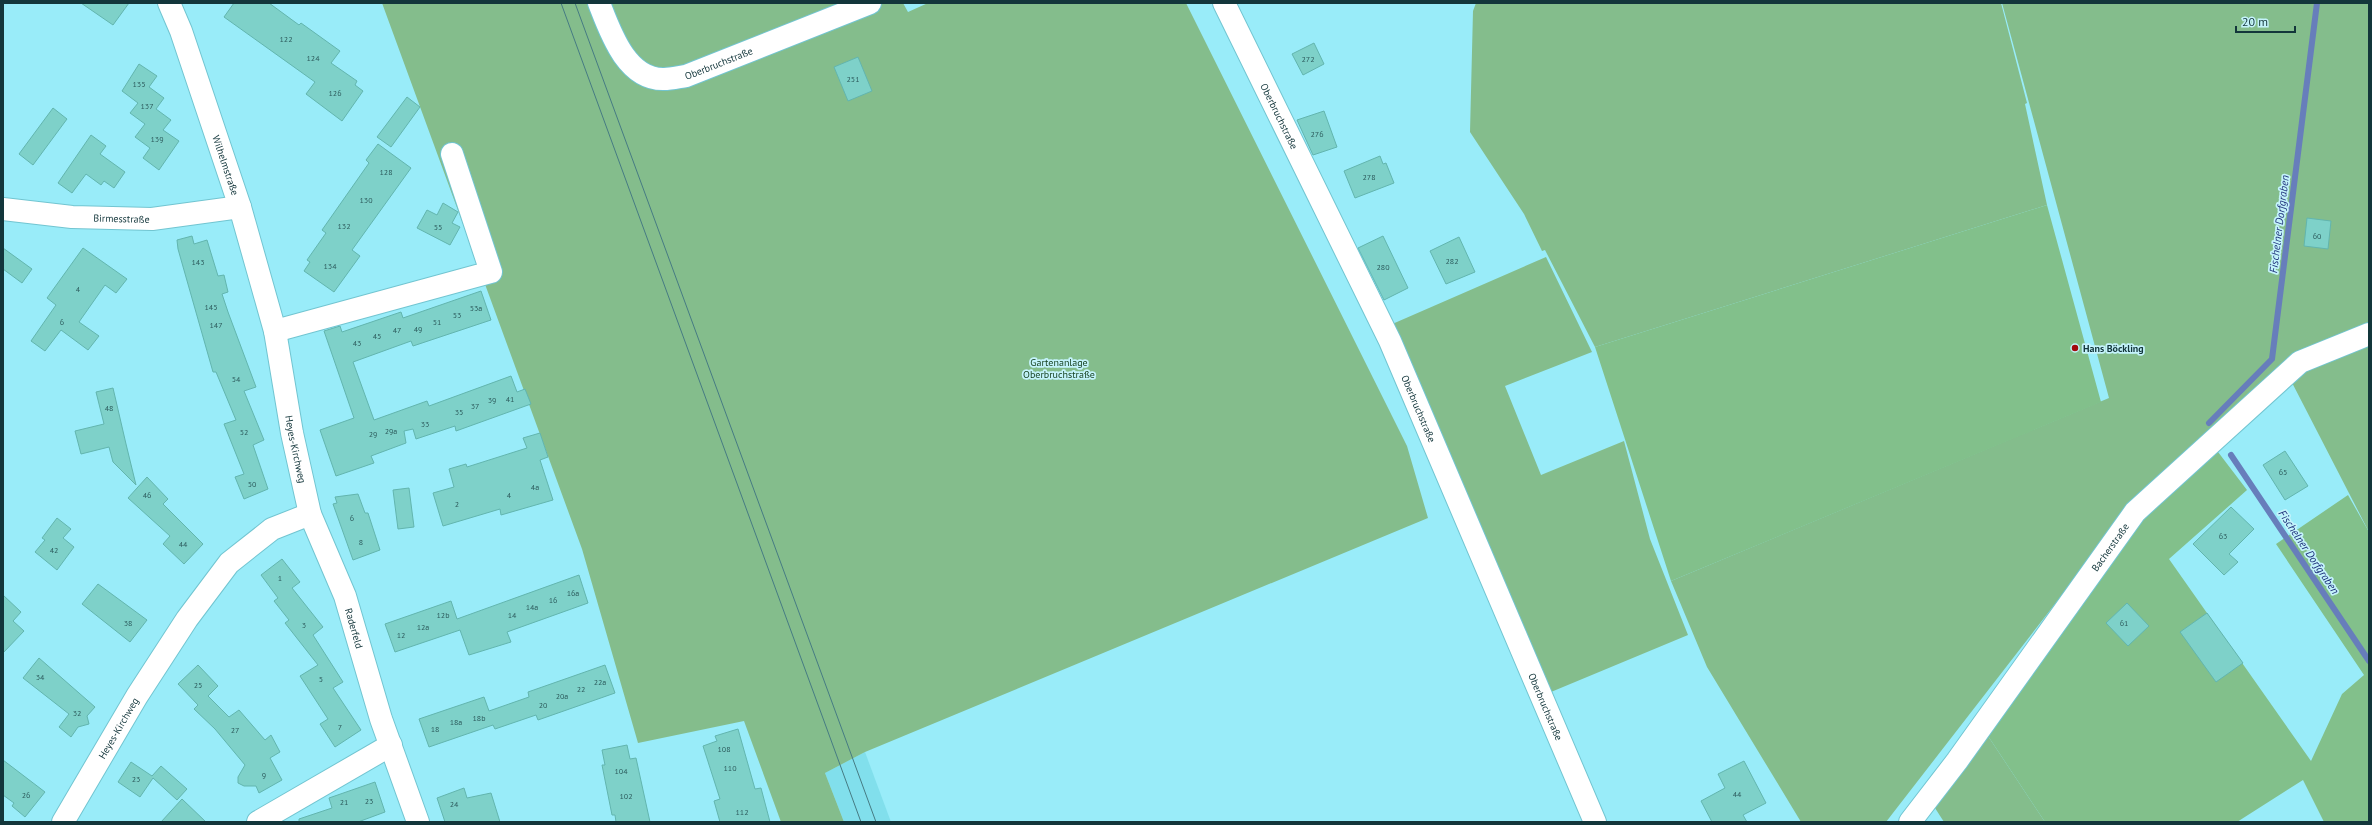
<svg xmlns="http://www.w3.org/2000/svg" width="2372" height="825" font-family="'PT Sans',sans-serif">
  <rect width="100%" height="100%" fill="#99ecf9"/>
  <path fill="#81dfec" d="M 865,752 L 891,822 L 844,822 L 825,773 Z"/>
  <path fill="#84bd8c" d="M 382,3 L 903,3 L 908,12 L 928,3 L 1186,3 L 1407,446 L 1428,518 L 865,752 L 825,773 L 844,822 L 781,822 L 744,721 L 638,743 L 582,549 Z
    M 1476,3 L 2001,3 L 2027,103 L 2025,104 L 2047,205 L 1595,347 L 1545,250 L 1542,251 L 1524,214 L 1470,132 L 1473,11 Z
    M 2002,3 L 2369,3 L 2369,532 L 2285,369 L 2127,511 L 1886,822 L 1801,822 L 1707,667 L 1671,581 L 2109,398 Z
    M 1546,257 L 1592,352 L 1505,386 L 1541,475 L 1624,441 L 1650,539 L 1688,635 L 1551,692 L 1390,325 Z
    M 1988,736 L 2045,822 L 1944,822 L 1935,808 Z"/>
  <path fill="#82c08b" d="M 2047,205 L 2101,402 L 1671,581 L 1595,347 Z
    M 2215,448 L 2247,490 L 2169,559 L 2311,761 L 2342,694 L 2364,675 L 2276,544 L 2348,495 L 2369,532 L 2369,822 L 2324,822 L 2303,780 L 2237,822 L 2045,822 L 1988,736 L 2142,520 Z"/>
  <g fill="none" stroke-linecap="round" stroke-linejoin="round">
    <path stroke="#677ebb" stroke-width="6" d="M 2209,423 L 2272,359 L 2317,3
      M 2231,455 L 2369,661"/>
  </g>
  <path fill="#7ed1c9" stroke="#62b5ae" d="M 81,3 L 129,3 L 113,25 Z
    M 234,3 L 269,3 L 299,25 L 301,23 L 340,51 L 331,63 L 357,81 L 355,85 L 363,91 L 342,121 L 306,94 L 315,82 L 224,17 Z
    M 1314,43 L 1324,64 L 1303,75 L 1292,54 Z
    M 858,57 L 872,91 L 848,101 L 834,67 Z
    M 139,64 L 157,76 L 149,87 L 164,98 L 156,109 L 171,120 L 163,130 L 179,141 L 159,170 L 143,158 L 150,148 L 135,137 L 145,124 L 130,113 L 138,103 L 122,91 Z
    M 407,97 L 420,107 L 391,147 L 377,137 Z
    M 53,108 L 67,119 L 33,165 L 19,154 Z
    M 1324,111 L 1337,147 L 1313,155 L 1297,120 Z
    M 91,135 L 106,146 L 100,154 L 125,172 L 114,188 L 104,181 L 101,185 L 86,174 L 72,193 L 58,183 Z
    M 378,144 L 411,168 L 352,250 L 360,256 L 334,292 L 304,271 L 310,262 L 307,260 L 326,233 L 322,230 L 369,163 L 366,160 Z
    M 1380,156 L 1383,164 L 1386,163 L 1394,183 L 1355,198 L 1344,171 Z
    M 443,203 L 458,212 L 452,223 L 460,227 L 450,245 L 417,228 L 427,210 L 437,215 Z
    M 2307,218 L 2331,221 L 2328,249 L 2304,246 Z
    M 192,236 L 194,244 L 207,240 L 218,276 L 224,275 L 228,292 L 222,294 L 228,312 L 256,387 L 244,391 L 264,440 L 253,445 L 268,489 L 244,499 L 235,477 L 244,474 L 224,424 L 236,420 L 216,372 L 213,372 L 178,249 L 177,240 Z
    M 1383,236 L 1408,288 L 1384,300 L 1358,248 Z
    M 1459,237 L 1475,272 L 1446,284 L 1430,251 Z
    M 3,248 L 32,269 L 22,283 L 3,269 Z
    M 83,248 L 127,279 L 116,293 L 105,285 L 79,322 L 99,336 L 88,350 L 61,330 L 45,351 L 31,341 L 56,305 L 47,298 Z
    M 481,291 L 491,320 L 413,346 L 411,341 L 353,362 L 374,420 L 427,401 L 429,406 L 511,376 L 517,392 L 525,389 L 531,404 L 456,431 L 455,426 L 416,439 L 413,429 L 404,431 L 406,443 L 371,456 L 374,463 L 336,476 L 320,430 L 354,418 L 324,331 L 340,326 L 342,332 L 401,312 L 403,318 Z
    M 113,388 L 126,444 L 136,485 L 113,462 L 109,447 L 81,454 L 75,431 L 104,424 L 96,392 Z
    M 540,433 L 548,457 L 540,460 L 553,500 L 501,515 L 500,509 L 443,526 L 433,493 L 454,487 L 449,469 L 466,464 L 467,467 L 527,448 L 523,438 Z
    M 2285,451 L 2308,486 L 2285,500 L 2263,465 Z
    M 147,477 L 168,499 L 163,504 L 203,544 L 184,564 L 163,544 L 170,536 L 128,498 Z
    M 409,488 L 414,527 L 398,529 L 393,490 Z
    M 358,494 L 365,513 L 368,513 L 380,550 L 353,560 L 333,504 L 337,503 L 335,497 Z
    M 2231,507 L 2254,529 L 2229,554 L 2238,562 L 2224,575 L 2193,544 Z
    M 57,518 L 71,529 L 63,538 L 74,547 L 57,570 L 35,552 L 45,540 L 42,538 Z
    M 282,559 L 300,582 L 292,588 L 323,627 L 313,635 L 343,682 L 333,688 L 361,730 L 335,747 L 320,724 L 328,719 L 300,676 L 318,665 L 285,623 L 289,620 L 274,601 L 278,598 L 261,575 Z
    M 579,575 L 588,603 L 507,632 L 511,642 L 469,655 L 460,630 L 395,652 L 385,624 L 451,601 L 457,619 Z
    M 98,584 L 147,620 L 130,642 L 82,604 Z
    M 3,595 L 21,612 L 13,621 L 24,631 L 3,653 Z
    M 2127,603 L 2149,626 L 2128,646 L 2106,623 Z
    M 2207,613 L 2243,663 L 2216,682 L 2180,632 Z
    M 39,658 L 95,707 L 87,716 L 89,724 L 78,727 L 71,737 L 59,727 L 69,714 L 23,678 Z
    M 198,665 L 218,686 L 208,696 L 229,717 L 239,710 L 265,740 L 271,735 L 280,752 L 270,758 L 282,780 L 259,793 L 256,786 L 244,786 L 238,783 L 238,777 L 245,765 L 215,729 L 194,709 L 198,705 L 178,684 Z
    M 605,665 L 615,693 L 538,720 L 536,715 L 495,729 L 493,725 L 429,747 L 419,719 L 484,697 L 489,711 L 529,697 L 528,692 Z
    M 738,729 L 755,789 L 761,788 L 770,822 L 720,822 L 714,801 L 720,799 L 703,746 L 717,741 L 715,736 Z
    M 627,745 L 630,759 L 636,758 L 650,822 L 616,822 L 615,815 L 612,815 L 602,765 L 605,765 L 602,750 Z
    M 3,760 L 45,792 L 25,817 L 12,806 L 14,803 L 3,795 Z
    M 1744,761 L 1766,803 L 1743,815 L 1747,822 L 1712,822 L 1701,801 L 1725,788 L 1718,774 Z
    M 131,762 L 152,776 L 161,766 L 187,789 L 177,800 L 153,778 L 140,797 L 118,782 Z
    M 375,782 L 385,812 L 358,822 L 299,822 L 299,819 L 332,808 L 329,798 Z
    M 464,788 L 467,798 L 491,793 L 500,822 L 445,822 L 437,798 Z
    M 182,799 L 206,822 L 161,822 Z"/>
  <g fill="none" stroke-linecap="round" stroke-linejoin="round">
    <defs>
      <g id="minor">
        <path id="s1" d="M 169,3 L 181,31 L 240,207 L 275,331 L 292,433 L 310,514 L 345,596 L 381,719 L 418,822"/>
        <path id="s2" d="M 599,3 C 610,31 626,80 664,79 C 671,79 679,77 686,76 L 870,3"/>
        <path id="s3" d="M 1224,3 L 1390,341 L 1595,822"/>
        <path id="s4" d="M 3,209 L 72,217 L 152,219 L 240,207"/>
        <path d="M 275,331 L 491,272 L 452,154"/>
        <path id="s5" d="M 63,822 L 137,696 L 187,619 L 229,563 L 272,529 L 310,514"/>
        <path d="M 258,822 L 391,745"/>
        <path id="s6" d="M 1910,822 L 1957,761 L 2135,512 L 2300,362 L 2369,334"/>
      </g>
    </defs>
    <use href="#minor" stroke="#72c5d1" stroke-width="24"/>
    <use href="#minor" stroke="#fff" stroke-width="22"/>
    <path stroke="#467b83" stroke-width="1" d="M 561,3 L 861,822
      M 575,3 L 876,822"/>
  </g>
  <circle fill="#a2080c" stroke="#c4f3fb" stroke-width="1.5" cx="2075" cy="348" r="4"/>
  <g text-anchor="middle" stroke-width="3.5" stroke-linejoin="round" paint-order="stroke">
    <g font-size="8" fill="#2e5d5e">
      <text x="286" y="42">122</text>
      <text x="313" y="61">124</text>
      <text x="1308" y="62">272</text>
      <text x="853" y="82">251</text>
      <text x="139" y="87">135</text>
      <text x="335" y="96">126</text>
      <text x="147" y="109">137</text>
      <text x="1317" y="137">276</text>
      <text x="157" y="142">139</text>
      <text x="386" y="175">128</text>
      <text x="1369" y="180">278</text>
      <text x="366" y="203">130</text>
      <text x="344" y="229">132</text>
      <text x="438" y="230">55</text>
      <text x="2317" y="239">60</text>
      <text x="1452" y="264">282</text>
      <text x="198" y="265">143</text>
      <text x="330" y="269">134</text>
      <text x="1383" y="270">280</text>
      <text x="78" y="292">4</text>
      <text x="211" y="310">145</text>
      <text x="476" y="311">53a</text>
      <text x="457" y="318">53</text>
      <text x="62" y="325">6</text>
      <text x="437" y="325">51</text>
      <text x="216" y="328">147</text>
      <text x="418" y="332">49</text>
      <text x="397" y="333">47</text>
      <text x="377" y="339">45</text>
      <text x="357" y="346">43</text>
      <text x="236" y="382">54</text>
      <text x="510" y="402">41</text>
      <text x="492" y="403">39</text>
      <text x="475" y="409">37</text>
      <text x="109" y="411">48</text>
      <text x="459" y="415">35</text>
      <text x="425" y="427">33</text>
      <text x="391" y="434">29a</text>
      <text x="244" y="435">52</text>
      <text x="373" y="437">29</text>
      <text x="2283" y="475">65</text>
      <text x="252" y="487">50</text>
      <text x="535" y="490">4a</text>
      <text x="147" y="498">46</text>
      <text x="509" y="498">4</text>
      <text x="457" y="507">2</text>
      <text x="352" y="521">6</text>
      <text x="2223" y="539">63</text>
      <text x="361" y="545">8</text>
      <text x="183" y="547">44</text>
      <text x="54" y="553">42</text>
      <text x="280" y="581">1</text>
      <text x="573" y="596">16a</text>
      <text x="553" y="603">16</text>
      <text x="532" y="610">14a</text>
      <text x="443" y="618">12b</text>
      <text x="512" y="618">14</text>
      <text x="128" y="626">38</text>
      <text x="2124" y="626">61</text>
      <text x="304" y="628">3</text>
      <text x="423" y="630">12a</text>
      <text x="401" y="638">12</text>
      <text x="40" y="680">34</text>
      <text x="321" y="682">5</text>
      <text x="600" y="685">22a</text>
      <text x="198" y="688">25</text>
      <text x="581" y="692">22</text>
      <text x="562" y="699">20a</text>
      <text x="543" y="708">20</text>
      <text x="77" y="716">32</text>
      <text x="479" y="721">18b</text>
      <text x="456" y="725">18a</text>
      <text x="340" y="730">7</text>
      <text x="435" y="732">18</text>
      <text x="235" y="733">27</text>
      <text x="724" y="752">108</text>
      <text x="730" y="771">110</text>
      <text x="621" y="774">104</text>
      <text x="264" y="778">9</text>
      <text x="136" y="782">23</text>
      <text x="1737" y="797">44</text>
      <text x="26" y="798">26</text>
      <text x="626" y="799">102</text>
      <text x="369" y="804">23</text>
      <text x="344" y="805">21</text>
      <text x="454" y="807">24</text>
      <text x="742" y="815">112</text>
    </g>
    <g font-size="10" fill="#13363b" stroke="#c4f3fb">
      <text dy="4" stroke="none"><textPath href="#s2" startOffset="164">Oberbruchstraße</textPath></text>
      <text dy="4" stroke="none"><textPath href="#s3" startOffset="126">Oberbruchstraße</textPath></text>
      <text dy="4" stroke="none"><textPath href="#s1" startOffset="172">Wilhelmstraße</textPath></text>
      <text dy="4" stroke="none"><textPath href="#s4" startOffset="119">Birmesstraße</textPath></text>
      <text dy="4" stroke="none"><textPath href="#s3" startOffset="450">Oberbruchstraße</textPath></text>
      <text dy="4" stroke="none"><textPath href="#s1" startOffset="465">Heyes-Kirchweg</textPath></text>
      <text dy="4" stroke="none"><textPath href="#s6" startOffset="340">Bacherstraße</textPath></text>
      <text dy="4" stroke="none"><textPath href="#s1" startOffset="654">Raderfeld</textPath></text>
      <text dy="4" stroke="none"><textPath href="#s3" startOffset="774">Oberbruchstraße</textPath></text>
      <text dy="4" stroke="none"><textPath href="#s5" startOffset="109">Heyes-Kirchweg</textPath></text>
    </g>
    <g font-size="10" font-weight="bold" fill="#13363b" stroke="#c4f3fb" text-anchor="start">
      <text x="2083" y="352">Hans Böckling</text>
    </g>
    <g font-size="10" fill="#174321" stroke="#c4f3fb">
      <text x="1059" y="366">Gartenanlage<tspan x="1059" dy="12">Oberbruchstraße</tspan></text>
    </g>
    <g font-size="11" font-style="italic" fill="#1f327c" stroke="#c4f3fb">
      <text transform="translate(2279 224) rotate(-83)" y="4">Fischelner Dorfgraben</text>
      <text transform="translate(2309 552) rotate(56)" y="4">Fischelner Dorfgraben</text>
    </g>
  </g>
  <rect width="2372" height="825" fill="none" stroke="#13363b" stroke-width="8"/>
  <path d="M2236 26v6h59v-6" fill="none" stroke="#13363b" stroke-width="2"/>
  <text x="2242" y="26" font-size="12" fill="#13363b" stroke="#c4f3fb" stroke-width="3" paint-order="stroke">20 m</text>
</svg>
